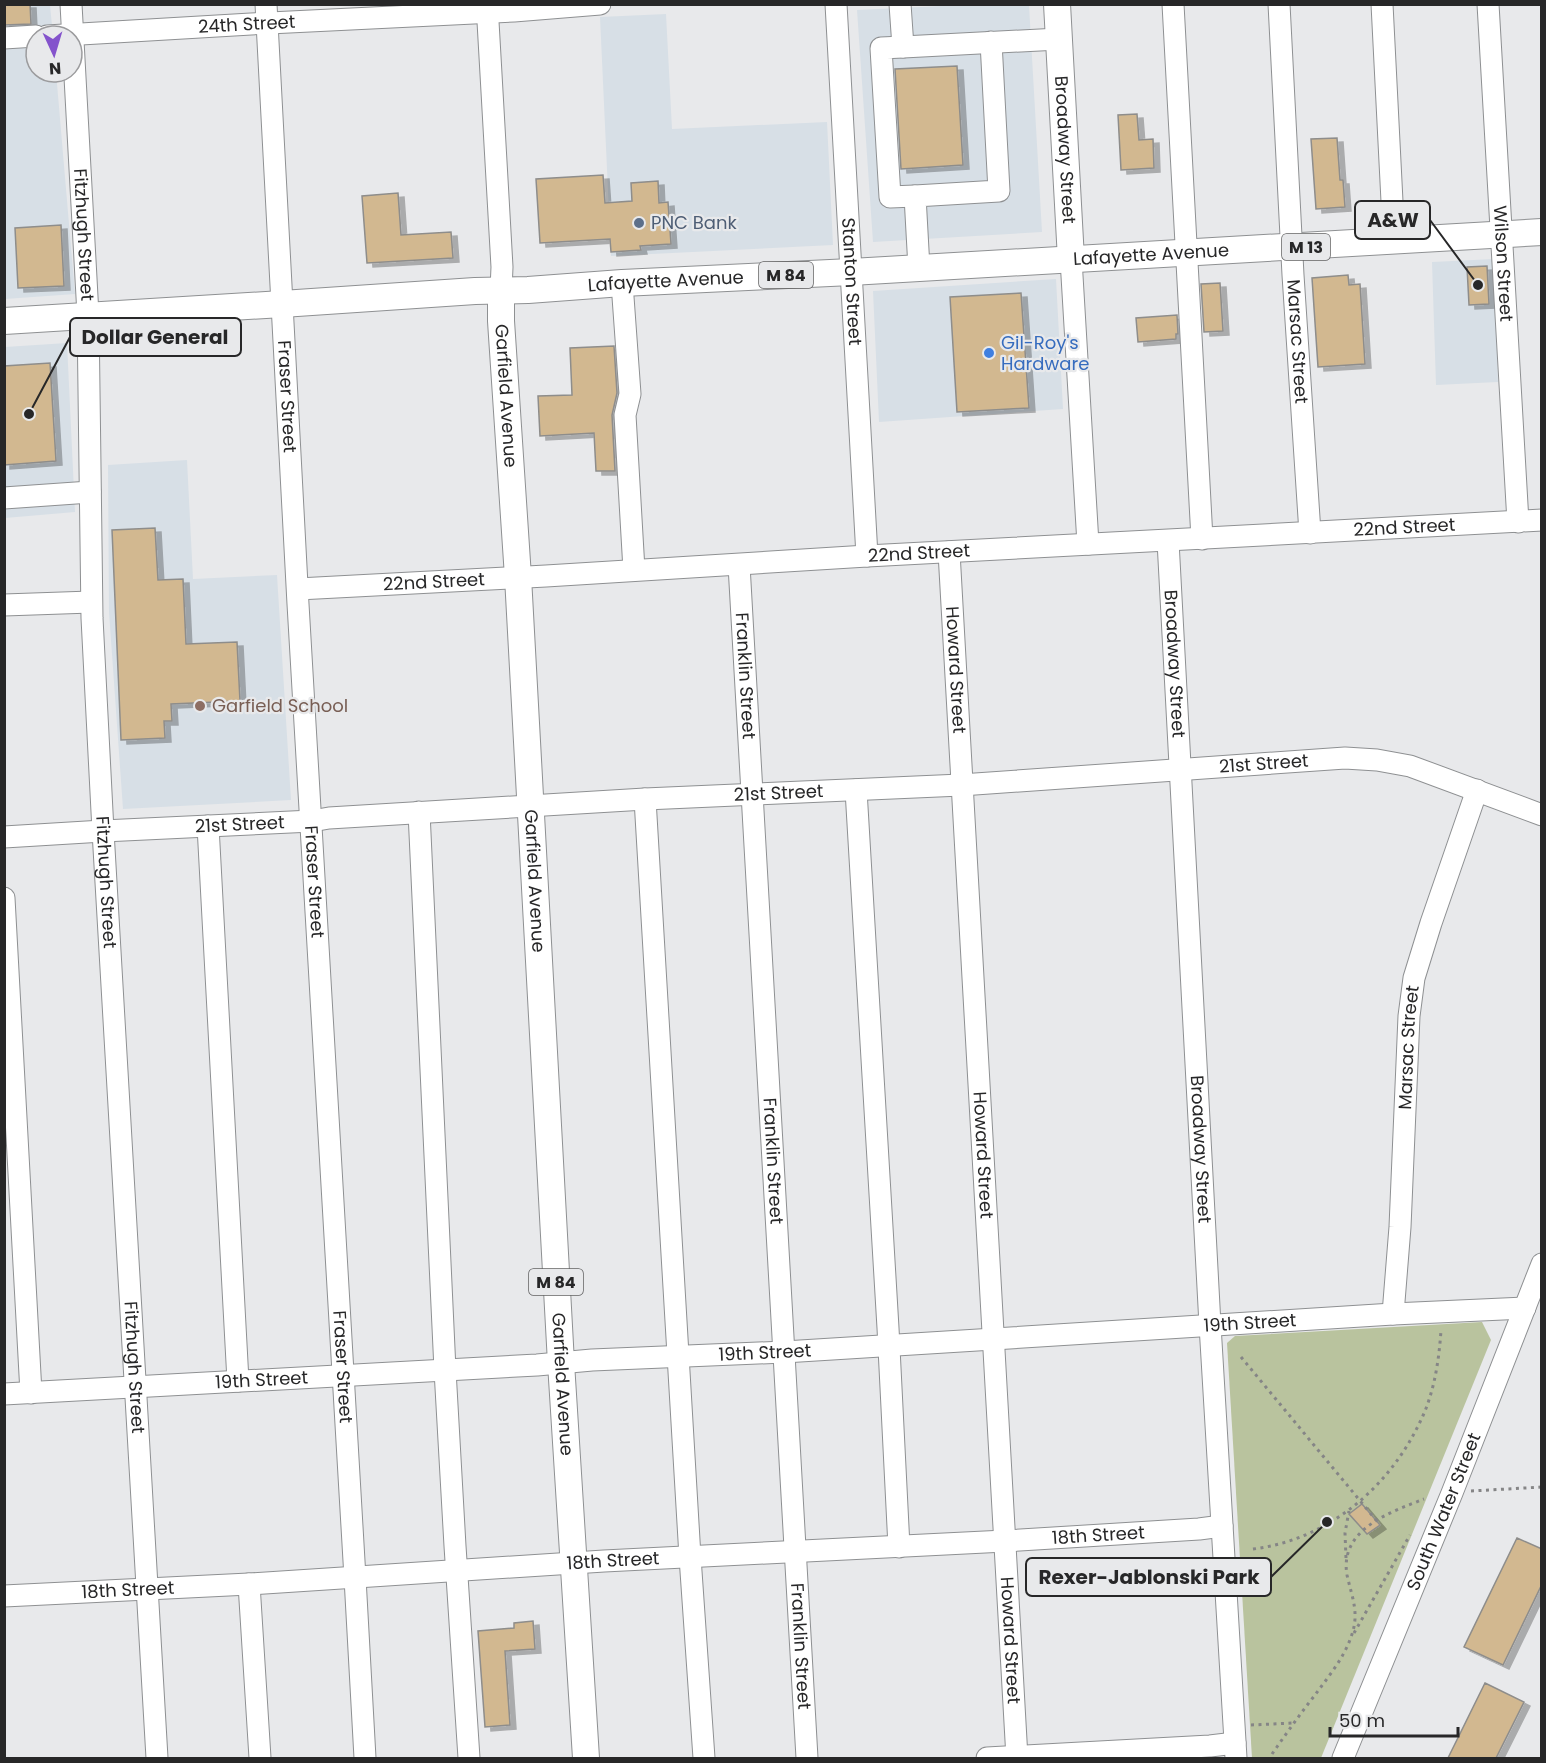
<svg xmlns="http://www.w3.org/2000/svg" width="1546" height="1763" font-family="Poppins,sans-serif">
  <defs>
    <filter id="shadow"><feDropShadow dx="6" dy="4" stdDeviation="0" flood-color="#0004"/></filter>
  </defs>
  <rect width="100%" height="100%" fill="#e8e9eb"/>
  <path fill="#d7dfe6" d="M 5,5 L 50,5 L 53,36 L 36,36 L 36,72 L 56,72 L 75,294 L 5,299 Z
    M 962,5 L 1029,5 L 1042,232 L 873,242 L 857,10 Z
    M 666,14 L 672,129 L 827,122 L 833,245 L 611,256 L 600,17 Z
    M 1494,259 L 1498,382 L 1436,385 L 1432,262 Z
    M 1056,279 L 1063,409 L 879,422 L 873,291 Z
    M 67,343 L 75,512 L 5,518 L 5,347 Z
    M 187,460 L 193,579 L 277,575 L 291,800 L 123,809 L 109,612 L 108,465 Z"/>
  <path fill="#b9c39e" d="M 1482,1322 L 1491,1340 L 1321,1758 L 1252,1758 L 1227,1343 L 1235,1336 Z"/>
  <path fill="#d2b890" stroke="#8e8d8b" stroke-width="1.5" filter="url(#shadow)" d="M 4,4 L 30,4 L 31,24 L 4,25 Z
    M 957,66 L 963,165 L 901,169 L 895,69 Z
    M 1137,114 L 1139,140 L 1153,139 L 1154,168 L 1121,170 L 1118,115 Z
    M 1337,138 L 1340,180 L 1343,180 L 1345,207 L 1316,209 L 1311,139 Z
    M 603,175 L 605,203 L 632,201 L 631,183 L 658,181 L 659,203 L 668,202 L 671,244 L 640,246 L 641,250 L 611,252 L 610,239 L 540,243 L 536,179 Z
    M 398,193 L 401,235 L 451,232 L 453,258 L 367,263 L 362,196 Z
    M 61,225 L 64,286 L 18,288 L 15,228 Z
    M 1487,266 L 1489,304 L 1469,305 L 1467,267 Z
    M 1348,275 L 1349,285 L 1360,284 L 1365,364 L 1318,367 L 1312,278 Z
    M 1220,283 L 1223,331 L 1204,332 L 1201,284 Z
    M 1021,293 L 1029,408 L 957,412 L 950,297 Z
    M 1177,315 L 1178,334 L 1176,334 L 1176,339 L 1138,342 L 1136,318 Z
    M 614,346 L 617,393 L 612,415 L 615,471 L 596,471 L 594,433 L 540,436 L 538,396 L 572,395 L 570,348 Z
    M 50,363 L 56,461 L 4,465 L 4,366 Z
    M 155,528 L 158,580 L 183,579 L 186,644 L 237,642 L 240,701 L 171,704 L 172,721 L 164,721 L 165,738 L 121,740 L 112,530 Z
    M 1362,1504 L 1380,1525 L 1367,1534 L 1349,1514 Z
    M 1517,1538 L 1542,1549 L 1542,1584 L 1503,1665 L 1464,1647 Z
    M 533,1621 L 535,1649 L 505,1651 L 510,1725 L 485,1727 L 478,1631 L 514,1628 L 514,1623 Z
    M 1485,1683 L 1524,1702 L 1496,1758 L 1448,1758 Z"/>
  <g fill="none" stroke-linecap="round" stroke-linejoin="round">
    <defs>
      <g id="minor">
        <path id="s1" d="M 71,4 L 88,315 L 92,618 L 103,831 L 157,1758"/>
        <path id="s2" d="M 266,4 L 298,604 L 355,1578 L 365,1758"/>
        <path d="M 487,4 L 502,267 L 501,290"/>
        <path id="s3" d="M 836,4 L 867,556"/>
        <path d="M 900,4 L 903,47 L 1059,39"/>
        <path d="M 1173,4 L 1202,539"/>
        <path id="s4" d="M 1279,4 L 1293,275 L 1310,533"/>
        <path d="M 1382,4 L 1394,241"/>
        <path id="s5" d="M 1488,4 L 1518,522"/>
        <path id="s6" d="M 47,36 L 251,24 L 514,11 L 600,4"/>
        <path d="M 4,38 L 36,36"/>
        <path d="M 903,47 L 881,48 L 890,197 L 915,196"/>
        <path d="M 1071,259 L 1088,544"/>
        <path d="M 919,268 L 915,196 L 999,191 L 991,42"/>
        <path d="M 622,283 L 630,394 L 625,415 L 634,570"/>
        <path d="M 4,498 L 90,492"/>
        <path id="s7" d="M 1168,541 L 1210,1325 L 1236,1758"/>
        <path id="s8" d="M 949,552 L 1017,1758"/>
        <path id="s9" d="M 739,565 L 807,1758"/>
        <path id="s10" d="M 298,589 L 546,576 L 867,556 L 1542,520"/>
        <path d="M 4,605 L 91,602"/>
        <path d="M 856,790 L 888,1328 L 899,1547"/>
        <path d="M 645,799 L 690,1557 L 704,1758"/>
        <path d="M 419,812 L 445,1370 L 455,1546 L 469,1758"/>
        <path d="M 208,826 L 238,1381"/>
        <path id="s11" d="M 4,837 L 103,831 L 312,821 L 329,818 L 645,799 L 961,785 L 1345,758 L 1377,760 L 1410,766 L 1542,815"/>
        <path d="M 4,898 L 31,1393"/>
        <path id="s12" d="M 1393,1314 L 1400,1227 L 1409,1016 L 1414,978 L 1431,923 L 1477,790"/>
        <path id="s13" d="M 4,1394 L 537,1365 L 592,1360 L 784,1352 L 1393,1314 L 1525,1308"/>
        <path d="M 249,1584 L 260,1758"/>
        <path id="s14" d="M 4,1596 L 249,1584 L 604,1561 L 1005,1541 L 1199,1529 L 1222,1526"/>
        <path d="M 987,1758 L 1210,1746 L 1235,1743"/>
        <path id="s15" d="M 1343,1758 L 1452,1493 L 1542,1264"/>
      </g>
      <g id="major">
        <path id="s16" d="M 1057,4 L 1071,259"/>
        <path id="s17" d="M 501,290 L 501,321 L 518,577 L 561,1363 L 586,1758"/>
        <path id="s18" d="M 4,321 L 282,304 L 475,291 L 528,290 L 622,283 L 851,272 L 1542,232"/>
      </g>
    </defs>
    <use href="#minor" stroke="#8e9092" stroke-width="23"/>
    <use href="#major" stroke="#8e9092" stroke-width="28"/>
    <path stroke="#858586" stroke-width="3" stroke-dasharray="3 4.5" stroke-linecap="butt" d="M 1241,1357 L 1376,1520
      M 1471,1491 L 1542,1487
      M 1253,1549 C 1327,1540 1388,1489 1420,1422 C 1434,1394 1439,1361 1441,1330
      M 1346,1558 L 1345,1533 L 1349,1511
      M 1354,1633 L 1410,1535
      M 1251,1725 L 1294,1723
      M 1272,1754 C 1286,1734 1300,1714 1315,1695 C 1328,1677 1344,1658 1351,1637 C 1360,1613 1352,1598 1347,1575 C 1339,1529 1391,1512 1424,1499"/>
    <use href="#minor" stroke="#fff" stroke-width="21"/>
    <use href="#major" stroke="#fff" stroke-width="26"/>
  </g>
  <circle fill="#5c6f8a" stroke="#e8e9eb" stroke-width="2" cx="639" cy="223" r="6"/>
  <circle fill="#3f7fe0" stroke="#e8e9eb" stroke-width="2" cx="989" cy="353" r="6"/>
  <circle fill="#8d6e63" stroke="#e8e9eb" stroke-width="2" cx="200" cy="706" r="6"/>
  <g text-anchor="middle" stroke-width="4.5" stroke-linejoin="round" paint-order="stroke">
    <g fill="#e8e9eb" stroke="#616162" stroke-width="1.5">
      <rect x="1282" y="234" width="48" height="26" rx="4.5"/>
      <rect x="759" y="262" width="54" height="26" rx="4.5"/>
      <rect x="529" y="1269" width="54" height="26" rx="4.5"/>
    </g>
    <g font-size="16" font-weight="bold" fill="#272728">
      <text x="1306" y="253">M 13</text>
      <text x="786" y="281">M 84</text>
      <text x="556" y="1288">M 84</text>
    </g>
    <g font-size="18" fill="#272728" stroke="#e8e9eb">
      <text dy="6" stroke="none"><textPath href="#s6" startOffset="200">24th Street</textPath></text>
      <text dy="6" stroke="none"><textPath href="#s16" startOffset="146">Broadway Street</textPath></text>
      <text dy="6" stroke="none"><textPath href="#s1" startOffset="231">Fitzhugh Street</textPath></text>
      <text dy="6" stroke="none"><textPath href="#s18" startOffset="1149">Lafayette Avenue</textPath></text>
      <text dy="6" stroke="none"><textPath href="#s5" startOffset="260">Wilson Street</textPath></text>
      <text dy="6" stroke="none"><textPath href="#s3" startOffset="278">Stanton Street</textPath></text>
      <text dy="6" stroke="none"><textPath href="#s18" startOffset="663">Lafayette Avenue</textPath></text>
      <text dy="6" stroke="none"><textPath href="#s4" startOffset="338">Marsac Street</textPath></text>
      <text dy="6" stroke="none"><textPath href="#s2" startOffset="393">Fraser Street</textPath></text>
      <text dy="6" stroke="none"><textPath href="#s17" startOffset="106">Garfield Avenue</textPath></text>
      <text dy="6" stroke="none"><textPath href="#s10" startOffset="1108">22nd Street</textPath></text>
      <text dy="6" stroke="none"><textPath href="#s10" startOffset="622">22nd Street</textPath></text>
      <text dy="6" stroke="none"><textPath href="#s10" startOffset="136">22nd Street</textPath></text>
      <text dy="6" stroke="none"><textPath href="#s7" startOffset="123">Broadway Street</textPath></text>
      <text dy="6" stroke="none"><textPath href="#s8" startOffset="118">Howard Street</textPath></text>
      <text dy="6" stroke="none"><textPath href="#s9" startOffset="111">Franklin Street</textPath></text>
      <text dy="6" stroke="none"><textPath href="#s11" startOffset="1262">21st Street</textPath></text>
      <text dy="6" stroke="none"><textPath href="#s11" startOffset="776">21st Street</textPath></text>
      <text dy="6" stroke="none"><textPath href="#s11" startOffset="236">21st Street</textPath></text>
      <text dy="6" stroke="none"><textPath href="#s2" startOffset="879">Fraser Street</textPath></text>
      <text dy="6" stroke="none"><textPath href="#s1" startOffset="879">Fitzhugh Street</textPath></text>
      <text dy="6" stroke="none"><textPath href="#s17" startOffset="592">Garfield Avenue</textPath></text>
      <text dy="6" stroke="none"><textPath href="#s12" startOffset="267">Marsac Street</textPath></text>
      <text dy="6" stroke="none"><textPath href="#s7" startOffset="609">Broadway Street</textPath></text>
      <text dy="6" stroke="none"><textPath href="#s8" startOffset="604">Howard Street</textPath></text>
      <text dy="6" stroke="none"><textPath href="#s9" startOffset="597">Franklin Street</textPath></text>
      <text dy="6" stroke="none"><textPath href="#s13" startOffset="1248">19th Street</textPath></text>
      <text dy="6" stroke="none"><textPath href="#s13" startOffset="762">19th Street</textPath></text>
      <text dy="6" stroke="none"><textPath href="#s1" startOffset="1365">Fitzhugh Street</textPath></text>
      <text dy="6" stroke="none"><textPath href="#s2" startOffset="1365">Fraser Street</textPath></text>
      <text dy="6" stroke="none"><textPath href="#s13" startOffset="258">19th Street</textPath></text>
      <text dy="6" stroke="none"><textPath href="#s17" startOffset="1096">Garfield Avenue</textPath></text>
      <text dy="6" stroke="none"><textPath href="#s15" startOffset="266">South Water Street</textPath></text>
      <text dy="6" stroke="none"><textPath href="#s14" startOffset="1096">18th Street</textPath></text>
      <text dy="6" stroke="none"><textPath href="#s14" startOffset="610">18th Street</textPath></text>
      <text dy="6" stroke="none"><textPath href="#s14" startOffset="124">18th Street</textPath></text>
      <text dy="6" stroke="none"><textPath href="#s8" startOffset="1090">Howard Street</textPath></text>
      <text dy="6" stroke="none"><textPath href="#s9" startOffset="1083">Franklin Street</textPath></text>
    </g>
    <g font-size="18" fill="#4e5e75" stroke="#e8e9eb" text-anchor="start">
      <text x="651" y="229">PNC Bank</text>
    </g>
    <g font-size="18" fill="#366cbe" stroke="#e8e9eb" text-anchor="start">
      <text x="1001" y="349">Gil-Roy's<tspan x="1001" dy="21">Hardware</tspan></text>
    </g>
    <g font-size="18" fill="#785e54" stroke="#e8e9eb" text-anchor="start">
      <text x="212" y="712">Garfield School</text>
    </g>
  </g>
  <path fill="none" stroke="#272728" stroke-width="2" d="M1478 285L1430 220M29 414L70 337M1327 1522L1271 1577"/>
  <g fill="#272728" stroke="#e8e9eb" stroke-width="2">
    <circle cx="1478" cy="285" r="6"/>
    <circle cx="29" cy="414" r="6"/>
    <circle cx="1327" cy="1522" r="6"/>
  </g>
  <g fill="#e8e9eb" stroke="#272728" stroke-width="2">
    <rect x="1355" y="201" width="75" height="38" rx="6"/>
    <rect x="70" y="318" width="171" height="38" rx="6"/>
    <rect x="1026" y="1558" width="245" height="38" rx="6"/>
  </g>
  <g font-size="20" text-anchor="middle" font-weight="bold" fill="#272728">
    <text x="1393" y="227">A&amp;W</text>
    <text x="155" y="344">Dollar General</text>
    <text x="1149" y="1584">Rexer-Jablonski Park</text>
  </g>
  <rect width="1546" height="1763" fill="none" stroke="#272728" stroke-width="12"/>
  <g transform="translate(54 54) rotate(176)"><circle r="28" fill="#e8e9eb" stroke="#9b9b9d" stroke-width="1.5"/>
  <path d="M0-4.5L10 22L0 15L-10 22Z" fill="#8453cc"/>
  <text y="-9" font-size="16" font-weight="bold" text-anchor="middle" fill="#272728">N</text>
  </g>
  <path d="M1330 1727v9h128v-9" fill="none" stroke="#272728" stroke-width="3"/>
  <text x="1339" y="1727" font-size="18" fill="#272728" stroke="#e8e9eb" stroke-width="4.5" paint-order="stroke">50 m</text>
</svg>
